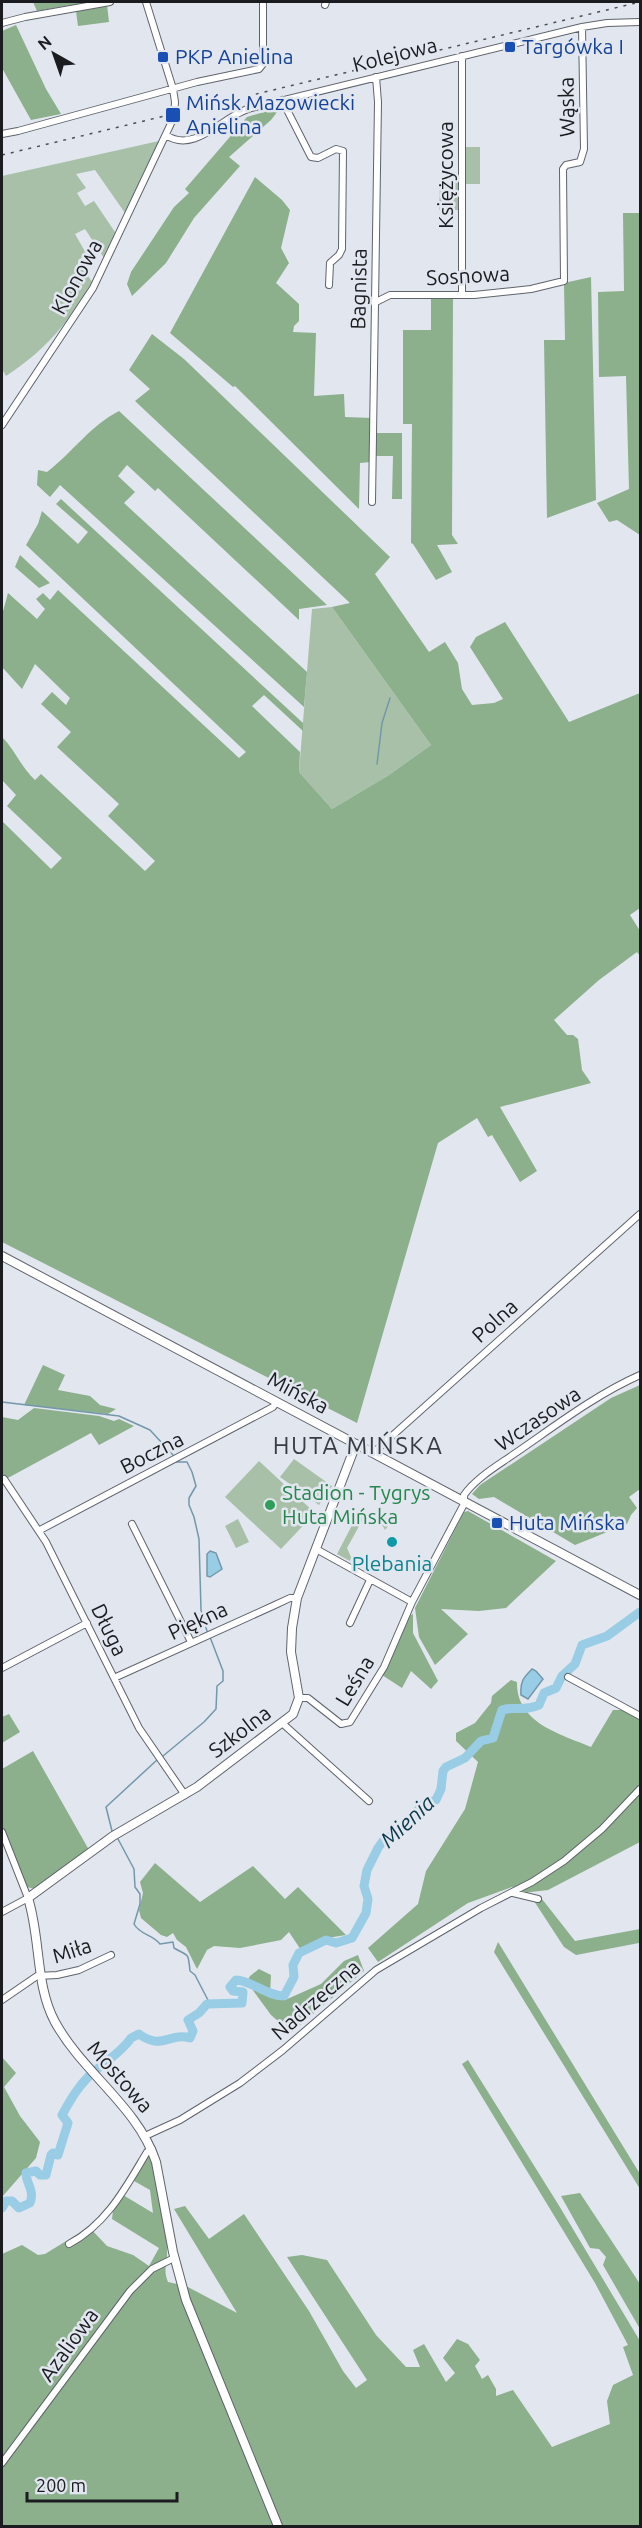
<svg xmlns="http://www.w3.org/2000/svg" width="642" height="2528" font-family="Ubuntu,sans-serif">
  <rect width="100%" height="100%" fill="#e1e6ef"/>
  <path fill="#a7c0a7" d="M 159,141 L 125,213 L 95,170 L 76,174 L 86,188 L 77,193 L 85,206 L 94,201 L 115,232 L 104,258 L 85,229 L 75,234 L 87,255 L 78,260 L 92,282 C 66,325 49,347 6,376 L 2,369 L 2,176 Z
    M 465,147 L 480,147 L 480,184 L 465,184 Z
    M 440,183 L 460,183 L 460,210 L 439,210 Z
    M 332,607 L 431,745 L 389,775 L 332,809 L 299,772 L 312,609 Z
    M 294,1459 L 332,1486 L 319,1505 L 280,1477 Z
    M 259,1461 L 315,1513 L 281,1549 L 225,1497 Z
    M 360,1510 L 389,1525 L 385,1530 C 382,1522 371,1518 363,1519 L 347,1548 L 351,1557 L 350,1561 L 337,1554 Z
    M 238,1519 L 249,1542 L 236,1548 L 225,1526 Z"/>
  <path fill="#8caf8c" d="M 33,2 L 89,2 L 37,11 Z
    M 107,5 L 109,22 L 78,26 L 76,11 Z
    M 16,25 L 46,89 L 61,114 L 31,120 L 2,68 L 2,31 Z
    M 281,107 L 271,120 L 229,157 L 240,166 L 194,218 L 166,263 L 132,296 L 127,284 L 131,272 L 174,207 L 189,193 L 185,189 L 247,117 Z
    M 255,177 L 282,200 L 290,210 L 281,248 L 289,263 L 276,283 L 299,304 L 299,321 L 294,326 L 293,332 L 316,333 L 314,396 L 344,394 L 345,417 L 372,418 L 371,462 L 360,463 L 359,509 L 235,386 L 233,387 L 170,333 Z
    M 623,213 L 640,213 L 640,535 L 617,520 L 609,522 L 597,503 L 629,489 L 626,376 L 599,377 L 598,292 L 624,291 Z
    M 591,277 L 596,500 L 547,518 L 544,340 L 565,340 L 564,283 Z
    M 453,298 L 452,535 L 458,544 L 437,545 L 452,572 L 436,580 L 413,544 L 411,543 L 412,424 L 403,424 L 403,330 L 431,330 L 431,299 Z
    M 152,334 L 184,359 L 390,557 L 375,574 L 429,652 L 445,642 L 458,663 L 462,689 L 472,705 L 494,703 L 503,699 L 470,647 L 476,637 L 505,622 L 569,722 L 640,693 L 640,908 L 630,915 L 640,931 L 640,956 L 637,952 L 599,980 L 554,1020 L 567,1035 L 573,1035 L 578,1039 L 582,1070 L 591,1083 L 500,1107 L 537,1171 L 520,1182 L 492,1135 L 488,1137 L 477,1118 L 438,1143 L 357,1423 L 2,1242 L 2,821 L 51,869 L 62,858 L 7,806 L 16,795 L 2,780 L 2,737 C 15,750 21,767 35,780 L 41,774 L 145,871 L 155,861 L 108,816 L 119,804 L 57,747 L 71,732 L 41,704 L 52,692 L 66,705 L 70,698 L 35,664 L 22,689 L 2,667 L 2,615 L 8,593 L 37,619 L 45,609 L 36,599 L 43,593 L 50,600 L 58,590 L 239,758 L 246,752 L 26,545 L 38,524 L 42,511 L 78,544 L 88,532 L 56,504 L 61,499 L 303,723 L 303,731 L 264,695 L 252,706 L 300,752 L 299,772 L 332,809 L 389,775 L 431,745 L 332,607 L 350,603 L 135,401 L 150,389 L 129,370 Z
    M 119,411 L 327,605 L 299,609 L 299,620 L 158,488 L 155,491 L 127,465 L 118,476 L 135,492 L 124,503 L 307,672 L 304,707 L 60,485 L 50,497 L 37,485 L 38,470 L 47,472 C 73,452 90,426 119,411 Z
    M 375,433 L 402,433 L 402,499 L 392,499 L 393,456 L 375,456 Z
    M 20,555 L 50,583 L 39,588 L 15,567 Z
    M 43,1365 L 65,1375 L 58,1390 L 90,1396 L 100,1405 L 116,1409 L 108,1414 L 24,1405 Z
    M 640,1385 L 640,1489 L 629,1497 L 637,1508 L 631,1515 L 627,1524 L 575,1545 L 494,1497 L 479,1499 L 472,1494 L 480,1485 L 611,1398 Z
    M 34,1408 L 99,1416 L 114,1421 L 119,1419 L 134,1426 L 99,1445 L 91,1433 L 6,1479 L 2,1474 L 2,1417 L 18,1420 Z
    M 468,1511 L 556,1561 L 506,1608 L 479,1611 L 441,1609 L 468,1634 L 435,1665 L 419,1637 L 415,1608 L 464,1512 Z
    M 413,1614 L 413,1633 L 438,1681 L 431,1689 L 411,1671 L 402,1688 L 382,1675 L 409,1616 Z
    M 511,1680 L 517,1682 C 516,1723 560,1734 591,1747 L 613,1710 L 624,1710 L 640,1719 L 640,1842 L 548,1890 L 522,1893 L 512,1887 L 468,1903 L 378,1962 L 368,1948 L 418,1904 L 426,1871 L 465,1809 L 478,1762 L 456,1741 L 456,1733 L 475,1723 L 491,1703 L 492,1696 Z
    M 9,1714 L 20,1732 L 2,1743 L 2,1717 Z
    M 33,1751 L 89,1850 L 35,1889 L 27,1887 L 2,1825 L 2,1769 Z
    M 155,1863 L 200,1902 L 253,1866 L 285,1899 L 298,1887 L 346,1935 L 327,1938 L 301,1950 L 289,1932 L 281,1940 L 240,1948 L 214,1946 L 207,1950 L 197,1969 L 186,1947 L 177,1940 L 173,1933 L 167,1937 L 161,1935 L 141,1918 L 139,1910 L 143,1893 L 140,1882 Z
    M 542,1899 L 575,1941 L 640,1929 L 640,1945 L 639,1943 L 576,1955 L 564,1947 L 534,1901 Z
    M 498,1942 L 640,2174 L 640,2189 L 494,1952 Z
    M 358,1955 L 364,1971 L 288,2035 L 285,2027 L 271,2015 L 247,1982 L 250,1976 L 259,1969 L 271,1975 L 270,1994 L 285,2000 L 321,1984 L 344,1961 Z
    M 2,2057 L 16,2073 L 4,2087 L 20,2116 L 40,2142 L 36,2158 L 2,2197 Z
    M 468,2060 L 558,2204 L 640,2341 L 640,2526 L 2,2526 L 2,2254 L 22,2245 L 38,2255 L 45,2254 L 89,2227 L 107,2246 L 133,2255 L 149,2266 L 159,2248 L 112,2219 L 113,2210 L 123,2195 L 153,2213 L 150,2190 L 134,2181 L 147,2155 L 151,2156 C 157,2188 168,2222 167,2254 C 167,2266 163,2270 168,2282 L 186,2286 L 237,2313 L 174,2209 L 185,2206 L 209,2239 L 244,2214 L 309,2311 L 343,2371 L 356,2388 L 367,2380 L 287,2257 L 302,2255 L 327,2260 L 376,2335 L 406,2367 L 420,2367 L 413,2350 L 424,2344 L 446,2382 L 455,2373 L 443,2358 L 457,2339 L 468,2344 L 480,2360 L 475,2366 L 482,2379 L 488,2375 L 496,2389 L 496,2396 L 513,2390 L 552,2447 L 610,2424 L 607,2401 L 613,2385 L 633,2375 L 623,2347 L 628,2345 L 595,2283 L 462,2064 Z
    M 580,2193 L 640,2284 L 640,2329 L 603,2265 L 606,2257 L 599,2249 L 590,2248 L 561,2196 Z"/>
  <path fill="#99cde5" stroke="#7398aa" stroke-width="1.5" d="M 210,1551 L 216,1553 L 222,1569 L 210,1577 L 207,1576 L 207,1554 Z
    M 532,1669 L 536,1671 L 543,1679 L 528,1699 L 521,1695 C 520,1682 523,1678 532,1669 Z"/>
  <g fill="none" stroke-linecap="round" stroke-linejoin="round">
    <path stroke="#7398aa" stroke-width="1.5" d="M 377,764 L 382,723 L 390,698
      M 2,1402 L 119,1416 L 150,1430 L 173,1455
      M 176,1462 L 187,1462 L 192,1472 L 196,1486 L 189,1498 L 189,1505 L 194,1517 L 199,1539 L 201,1610 L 207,1631
      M 163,1756 L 204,1722 L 216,1709 L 217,1686 L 223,1681 L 223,1671 L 210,1637
      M 112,1831 L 106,1807 L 157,1760
      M 118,1839 L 134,1869 L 135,1887 L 140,1894 L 140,1904 L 134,1924 C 140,1935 152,1934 160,1944 L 173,1942 L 174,1948 C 189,1957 188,1951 190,1971 L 195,1975 L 210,2004"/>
    <path stroke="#99cde5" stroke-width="9" d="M 2,2208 L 6,2201 L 12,2201 L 19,2208 L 30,2203 C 35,2190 26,2184 26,2173 L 36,2171 L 40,2175 L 46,2175 L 51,2155 L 53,2153 L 58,2155 L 68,2123 L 62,2115 C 70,2101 77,2088 89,2076 C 103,2063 121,2053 131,2038 L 139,2034 C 162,2051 169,2032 190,2038 L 193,2031 L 188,2020 L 199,2013 L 207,2004 L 242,2003 L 243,1992 L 233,1991 L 230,1987 L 236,1980 C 253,1981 266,1996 284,1996 L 294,1977 L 293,1965 L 299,1953 L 326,1940 L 336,1943 L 352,1938 L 366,1913 L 368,1899 L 364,1886 L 367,1870 L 378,1848 L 383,1841 L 404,1828 L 422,1805 L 436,1800 L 441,1789 L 443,1771 L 446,1767 L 465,1758 L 481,1741 L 493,1738 L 502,1710 C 514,1706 522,1712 539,1705 L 544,1693 L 556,1688 L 562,1676 L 575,1664 L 582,1645 L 607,1636 L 640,1612"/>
    <defs>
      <path id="street" d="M 325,5 L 326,2
        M 2,23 L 25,17 L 110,2
        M 462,56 L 462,293
        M 282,100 L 311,157 L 318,158 L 336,149 L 343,151 L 342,249 L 339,255 L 330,263 L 329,285
        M 2,134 L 18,131 L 197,82 L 259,69 L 263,64 L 263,2
        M 166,135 C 195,155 225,114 251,108 L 582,27 L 607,23 L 640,22
        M 376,302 L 390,295 L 474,295 L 531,289 L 564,281 L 563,169 L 566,165 L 580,162 L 584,149 L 582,27
        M 2,425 L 93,288 L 174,117 L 175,102 L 173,89 L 146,2
        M 372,502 L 378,102 L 376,77
        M 373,1453 L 640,1214
        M 4,1479 L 46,1542 L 139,1728 L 185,1795
        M 132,1524 L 191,1642
        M 40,1530 L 273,1407 L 277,1402
        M 316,1549 L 412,1602 L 464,1504 L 464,1495 C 476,1478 497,1466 514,1454 C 555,1426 595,1395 640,1375
        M 350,1623 L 370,1580
        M 2,1668 L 87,1623
        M 568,1677 L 640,1716
        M 114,1678 L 275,1605 L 290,1598 L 297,1598
        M 299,1698 L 308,1698 L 341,1724 L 350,1722 L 384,1667 L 412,1602
        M 282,1723 L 369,1801
        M 2,1832 L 28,1898 L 2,1912
        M 513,1893 L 538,1899
        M 2,2000 L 37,1976 L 57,1975 L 79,1970 L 111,1955
        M 145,2136 L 180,2120 L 240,2083 L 283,2050 L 376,1970 L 481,1908 L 532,1882 L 564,1861 L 602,1829 L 640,1789
        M 69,2244 C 107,2224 126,2187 147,2152 L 152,2149
        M 2,2463 L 130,2291 L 152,2269 L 174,2258"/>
      <path id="secondary" d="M 2,1256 L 640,1595
        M 278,2526 L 186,2300 L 173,2252 L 156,2162 C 138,2107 83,2073 55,2022 C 35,1985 41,1939 28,1898 L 113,1836 L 197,1787 L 293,1714 L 299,1698 L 291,1652 L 292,1628 L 297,1598 L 356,1444"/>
    </defs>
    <use href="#street" stroke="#5f636b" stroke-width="8"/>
    <use href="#secondary" stroke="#5f636b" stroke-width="10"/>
    <use href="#street" stroke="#fff" stroke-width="6"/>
    <use href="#secondary" stroke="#fff" stroke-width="8"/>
    <path stroke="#4c4f54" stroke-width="1.5" stroke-dasharray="3 6" stroke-linecap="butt" d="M 2,155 L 640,2"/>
  </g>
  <g fill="#1a4fb4" stroke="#e1e6ef" stroke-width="2">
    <rect x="504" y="41" width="12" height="12" rx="3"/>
    <rect x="157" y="51" width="12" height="12" rx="3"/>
    <rect x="165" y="107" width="16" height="16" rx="3"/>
    <rect x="491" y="1517" width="12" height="12" rx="3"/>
  </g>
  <circle fill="#2e9e5b" stroke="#e1e6ef" stroke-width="2" cx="270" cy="1505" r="6"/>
  <circle fill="#0f9aa8" stroke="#e1e6ef" stroke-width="2" cx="392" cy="1542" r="6"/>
  <g text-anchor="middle" stroke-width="5" stroke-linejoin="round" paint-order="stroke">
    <g font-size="21" fill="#164399" stroke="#e1e6ef" text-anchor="start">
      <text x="522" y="54">Targówka I</text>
      <text x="175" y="64">PKP Anielina</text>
      <text x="186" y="110">Mińsk Mazowiecki<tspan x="186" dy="24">Anielina</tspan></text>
      <text x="509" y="1530">Huta Mińska</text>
    </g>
    <g font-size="21" fill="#1a1c1f" stroke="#e1e6ef">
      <text transform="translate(395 55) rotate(-14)" y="7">Kolejowa</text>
      <text transform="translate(567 107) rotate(-91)" y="7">Wąska</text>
      <text transform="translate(446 175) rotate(-90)" y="7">Księżycowa</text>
      <text transform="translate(468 276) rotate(-3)" y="7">Sosnowa</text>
      <text transform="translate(77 277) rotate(-61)" y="7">Klonowa</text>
      <text transform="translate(359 289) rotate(-89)" y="7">Bagnista</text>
      <text transform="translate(495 1321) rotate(-42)" y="7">Polna</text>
      <text transform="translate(298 1393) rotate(28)" y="7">Mińska</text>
      <text transform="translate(538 1419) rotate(-34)" y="7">Wczasowa</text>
      <text transform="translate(152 1453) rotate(-27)" y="7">Boczna</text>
      <text transform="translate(198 1621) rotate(-25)" y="7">Piękna</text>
      <text transform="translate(109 1630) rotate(64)" y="7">Długa</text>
      <text transform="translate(355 1681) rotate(-59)" y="7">Leśna</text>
      <text transform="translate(240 1732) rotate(-37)" y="7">Szkolna</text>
      <text transform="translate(72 1951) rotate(-18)" y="7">Miła</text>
      <text transform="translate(316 2000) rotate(-41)" y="7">Nadrzeczna</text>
      <text transform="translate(120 2077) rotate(49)" y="7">Mostowa</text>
      <text transform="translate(69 2345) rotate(-54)" y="7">Azaliowa</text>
    </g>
    <g font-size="21" fill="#27864d" stroke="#e1e6ef" text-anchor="start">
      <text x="282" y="1500">Stadion - Tygrys<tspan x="282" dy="24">Huta Mińska</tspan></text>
    </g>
    <g font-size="21" fill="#0d838f" stroke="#e1e6ef">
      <text x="392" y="1571">Plebania</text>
    </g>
    <g font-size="22" font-style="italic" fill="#093849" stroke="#e1e6ef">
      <text transform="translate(407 1821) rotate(-43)" y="8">Mienia</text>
    </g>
    <g font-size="24" letter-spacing="1.5" fill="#383d44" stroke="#e1e6ef">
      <text x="358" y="1454">HUTA MIŃSKA</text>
    </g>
  </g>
  <rect width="642" height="2528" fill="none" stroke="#1a1c1f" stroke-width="6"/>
  <g transform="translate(54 54) rotate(320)" stroke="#e1e6ef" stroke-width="4.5" paint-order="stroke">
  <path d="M0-4.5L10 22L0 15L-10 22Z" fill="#1a1c1f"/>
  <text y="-9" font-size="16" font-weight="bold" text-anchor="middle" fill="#1a1c1f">N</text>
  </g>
  <path d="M27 2492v9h150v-9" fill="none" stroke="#1a1c1f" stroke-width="3"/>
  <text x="36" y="2492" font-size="18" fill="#1a1c1f" stroke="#e1e6ef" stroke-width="4.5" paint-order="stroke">200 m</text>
</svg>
